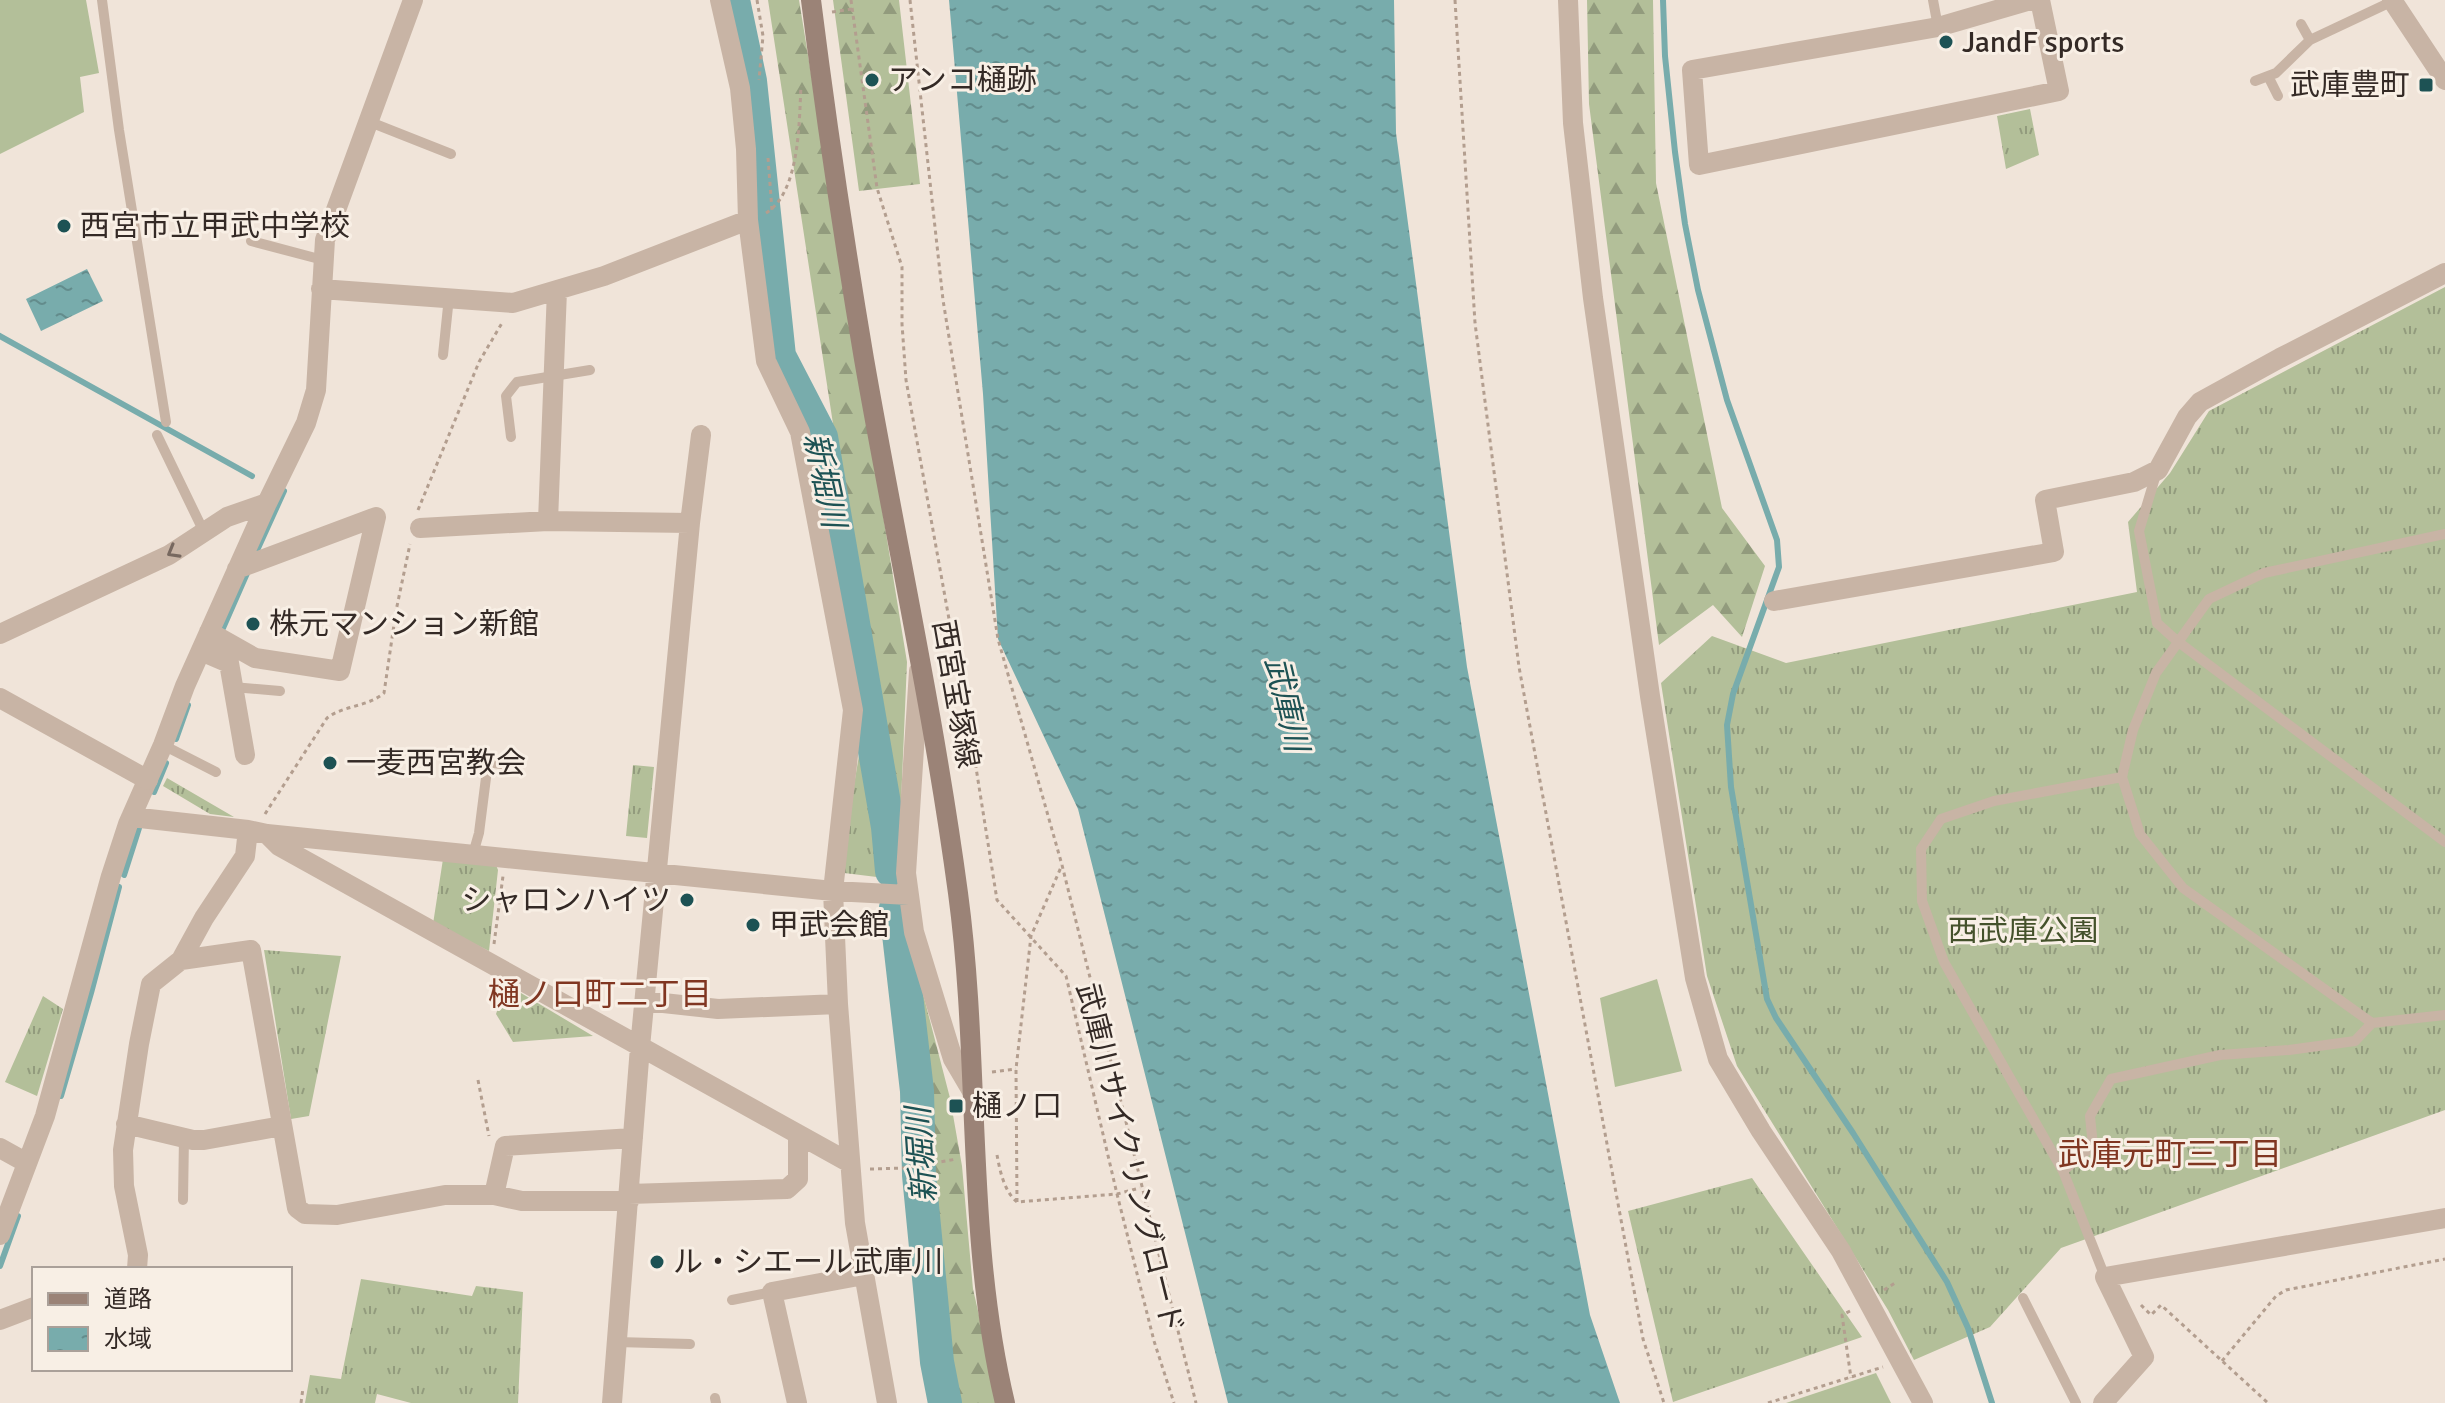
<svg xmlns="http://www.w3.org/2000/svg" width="2445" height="1403" font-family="Signika,'Noto Sans JP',sans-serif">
  <defs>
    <pattern id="grass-tufts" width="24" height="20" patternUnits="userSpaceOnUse" patternTransform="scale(2)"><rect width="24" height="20" fill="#b3bf99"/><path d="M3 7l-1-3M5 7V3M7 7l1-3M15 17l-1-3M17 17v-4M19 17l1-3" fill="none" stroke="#929b7d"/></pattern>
    <pattern id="forest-firs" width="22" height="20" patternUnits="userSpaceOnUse" patternTransform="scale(2)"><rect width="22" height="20" fill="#b3bf99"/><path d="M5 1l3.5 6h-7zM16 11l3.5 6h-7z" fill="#929b7d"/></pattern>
    <pattern id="water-ripples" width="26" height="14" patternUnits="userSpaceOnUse" patternTransform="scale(2)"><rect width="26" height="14" fill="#78acac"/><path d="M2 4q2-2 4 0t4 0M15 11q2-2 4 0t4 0" fill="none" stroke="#638c8c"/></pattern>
  </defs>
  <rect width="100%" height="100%" fill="#f0e4d9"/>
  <path fill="url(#grass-tufts)" d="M 2030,109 L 2039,155 L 2006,169 L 1997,116 Z
    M 2445,287 L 2445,1110 L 2061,1248 L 1990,1327 L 1914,1360 L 1888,1310 L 1737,1066 L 1707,976 L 1661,683 L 1712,636 L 1786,663 L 2137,592 L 2128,522 L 2170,473 L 2209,411 Z
    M 633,765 L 654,767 L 647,838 L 626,836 Z
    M 167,778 L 234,817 L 210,814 L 163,786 Z
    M 854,785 L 876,785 L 885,878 L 844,873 Z
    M 443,859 L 496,865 L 498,870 L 489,951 L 433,924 Z
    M 264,950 L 341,956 L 309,1116 L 291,1119 Z
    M 506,984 L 593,1036 L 513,1042 L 496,1014 Z
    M 43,996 L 63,1009 L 37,1096 L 5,1082 Z
    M 1752,1178 L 1862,1337 L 1673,1402 L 1628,1211 Z
    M 361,1279 L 472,1296 L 476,1286 L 523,1292 L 518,1403 L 411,1403 L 377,1394 L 375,1403 L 305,1403 L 310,1375 L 341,1379 Z"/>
  <path fill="url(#forest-firs)" d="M 768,0 L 799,0 L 907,662 L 900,826 L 892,826 L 885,785 L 854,785 L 872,678 Z
    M 833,0 L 899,0 L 920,184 L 859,191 Z
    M 1587,0 L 1653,0 L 1656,183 L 1722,508 L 1765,566 L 1742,637 L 1713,605 L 1659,645 L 1589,104 Z
    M 920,982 L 950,1098 L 962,1166 L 973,1289 L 999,1403 L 955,1403 C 932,1265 922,1124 910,984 Z"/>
  <path fill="#b3bf99" d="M 0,0 L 86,0 L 99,73 L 80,77 L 84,112 L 0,154 Z
    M 1657,979 L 1682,1071 L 1615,1087 L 1600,998 Z
    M 1876,1373 L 1891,1403 L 1786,1403 Z"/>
  <path fill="url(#water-ripples)" d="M 949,0 L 1394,0 L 1396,133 L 1467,667 L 1590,1315 L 1620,1403 L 1228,1403 L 1078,809 L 998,639 L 983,394 Z
    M 87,269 L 103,301 L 41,331 L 26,299 Z"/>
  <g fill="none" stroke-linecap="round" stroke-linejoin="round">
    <path stroke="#78acac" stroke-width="6" d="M 1663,0 L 1665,56 L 1675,152 L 1685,224 L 1698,290 L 1727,400 L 1777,540 L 1779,567 L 1733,694 L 1727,725 L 1731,787 L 1767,999 L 1776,1018 L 1853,1133 L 1947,1282 L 1968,1328 L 1992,1403
      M 0,336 L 252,476
      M 254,557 L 284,491
      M 223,628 L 248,571
      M 176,739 L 188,705
      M 154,792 L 166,763
      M 124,875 L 139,828
      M 61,1096 L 91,993 L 119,887
      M 0,1266 L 18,1216"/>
    <path stroke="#78acac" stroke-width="34" d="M 733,0 L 750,81 L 779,356 L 821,437 L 888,827 L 892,871
      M 896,908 L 917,1091 L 919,1175 L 930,1288 L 937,1362 L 945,1403"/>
    <path stroke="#b39e8f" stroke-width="3" stroke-dasharray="4 4" stroke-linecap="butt" d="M 757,0 L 763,36 L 759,80
      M 851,0 L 877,188 L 902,267 L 902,324 L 906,380 L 949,619 L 961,673 L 997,900 L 1066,976 L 1117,1194 L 1154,1341 L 1174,1403
      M 910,0 L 943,300 L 998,639 L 1062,865 L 1196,1403
      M 1455,0 L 1475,323 L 1519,667 L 1643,1339 L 1664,1403
      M 832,12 L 852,9
      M 768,158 L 772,210
      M 766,213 C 800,192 799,122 801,86
      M 418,510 L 479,362 L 502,323
      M 265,814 L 327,718 C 344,705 368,707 384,693 L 396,611 L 410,544
      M 494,944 L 503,876
      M 992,1072 L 1016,1069
      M 478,1080 L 489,1136
      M 997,1155 C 1000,1171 1004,1191 1017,1202 L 1117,1194 L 1140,1188
      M 870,1169 L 905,1168 L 957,1159
      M 1017,1202 L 1016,1069 L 1031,936 L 1062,865
      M 1884,1290 L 1895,1283
      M 2141,1305 L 2151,1315 L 2161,1305 L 2268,1403
      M 1850,1311 L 1842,1315 L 1851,1378
      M 2222,1361 L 2276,1296 L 2286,1290 L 2445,1259
      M 301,1403 L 303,1388
      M 1768,1403 L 1883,1367"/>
    <path stroke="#c8b4a5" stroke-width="10" d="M 102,0 L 119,130 L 166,422
      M 1933,0 L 1938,27
      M 2301,24 L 2310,40
      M 2268,76 L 2278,96
      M 2255,81 L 2276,73 L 2310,40 L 2393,1
      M 370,122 L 451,154
      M 251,241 L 323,260
      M 443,355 L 449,297
      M 157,435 L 204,532
      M 511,437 L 506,396 L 517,382 L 590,370
      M 2157,471 L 2139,531 L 2157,623 L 2177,641 L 2445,842
      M 233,687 L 280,691
      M 163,745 L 216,772
      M 473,760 L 501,764
      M 473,854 L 479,833 L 488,762
      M 2372,1023 L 2183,888 L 2140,834 L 2122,777 L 2133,730 L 2156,673 L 2209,599 L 2264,573 L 2445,534
      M 2063,1171 L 2093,1146 L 2090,1116 L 2111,1079 L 2220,1055 L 2289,1050 L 2355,1041 L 2372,1023 L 2445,1015
      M 183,1200 L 184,1137
      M 2105,1277 L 2063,1171 L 1944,962 L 1922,901 L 1921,849 L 1941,819 L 1994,801 L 2122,777
      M 2023,1298 L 2076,1403
      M 732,1300 L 772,1292
      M 617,1342 L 690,1344
      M 715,1398 L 716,1403"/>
    <path stroke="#c8b4a5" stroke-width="20" d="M 720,0 L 740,88 L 746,149 L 748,220 L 766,361 L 800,432 L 853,710 L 833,891 L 838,1004 L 855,1223 L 887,1403
      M 1568,0 L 1573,123 L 1593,298 L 1650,696 L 1695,978 L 1718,1059 L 1761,1131 L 1841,1251 L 1923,1403
      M 2031,0 L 1938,27 L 1692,70 L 1699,165 L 2059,91 L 2040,0
      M 321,289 L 513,303 L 604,276 L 748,220
      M 548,521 L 557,290
      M 420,528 L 548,521 L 690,523 L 701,435
      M 1774,601 L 2054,552 L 2045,500 L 2134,482 L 2158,470 L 2187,417 L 2200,402 L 2280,358 L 2445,273
      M 209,632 L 255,658 L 340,671 L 376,517 L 237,569
      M 0,634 L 169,555 L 227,517 L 267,503
      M 201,651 L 229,663 L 245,755
      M 919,671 L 906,873 L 914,932 L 953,1059 L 973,1093
      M 131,817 L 248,830 L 267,834 L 833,891 L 909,895
      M 267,834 L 279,846 L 850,1163
      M 181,960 L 251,950 L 297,1208 L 305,1214 L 337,1215 L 445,1195 L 494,1195 L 522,1201 L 629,1201
      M 645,1001 L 718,1009 L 838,1004
      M 126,1124 L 193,1140 L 204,1140 L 282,1126
      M 0,1148 L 27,1163
      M 629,1194 L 787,1189 L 798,1179 L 798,1134
      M 494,1195 L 505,1146 L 633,1138
      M 0,1235 L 45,1116 L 111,876 L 128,824 L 163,745 L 185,686 L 267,503 L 306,423 L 316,390 L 325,240 L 413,0
      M 137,1269 L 138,1255 L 124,1186 L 123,1150 L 139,1044 L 151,984 L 181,960 L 204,918 L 245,856 L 248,830
      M 0,1320 L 34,1307
      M 612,1403 L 640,1047 L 690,523
      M 797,1403 L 772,1292 L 864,1275
      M 2103,1403 L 2144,1357 L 2105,1277 L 2445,1218"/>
    <path stroke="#c8b4a5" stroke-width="20" d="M 2392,0 L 2445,80
      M 0,698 L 148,780"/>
    <path stroke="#9b8377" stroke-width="20" d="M 811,0 C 826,120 844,240 864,359 C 895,537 934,714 958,893 C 981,1063 965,1236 1005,1403"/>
  </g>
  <defs><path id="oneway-chevron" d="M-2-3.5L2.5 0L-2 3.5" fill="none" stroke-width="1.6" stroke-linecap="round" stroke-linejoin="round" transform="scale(2)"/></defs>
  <use stroke="#77685f" href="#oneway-chevron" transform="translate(173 552) rotate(150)"/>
  <g fill="#1d5254" stroke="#f8efe5" stroke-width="3">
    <circle cx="1946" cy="42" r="8"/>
    <circle cx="872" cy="80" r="8"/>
    <rect x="2418" y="77" width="16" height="16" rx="4"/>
    <circle cx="64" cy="226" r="8"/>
    <circle cx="253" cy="624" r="8"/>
    <circle cx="330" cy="763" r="8"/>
    <circle cx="687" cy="900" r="8"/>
    <circle cx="753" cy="925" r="8"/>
    <rect x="948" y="1098" width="16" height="16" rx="4"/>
    <circle cx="657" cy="1262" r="8"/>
  </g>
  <g text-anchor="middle" stroke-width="6" stroke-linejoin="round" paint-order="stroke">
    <g font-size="30" fill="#342a26" stroke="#f8efe5" text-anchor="start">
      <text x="1962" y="52">JandF sports</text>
      <text x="888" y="90">アンコ樋跡</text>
      <text x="2410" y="95" text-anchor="end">武庫豊町</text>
      <text x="80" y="236">西宮市立甲武中学校</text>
      <text x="269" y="634">株元マンション新館</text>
      <text x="346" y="773">一麦西宮教会</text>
      <text x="671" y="910" text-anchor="end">シャロンハイツ</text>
      <text x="769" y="935">甲武会館</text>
      <text x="972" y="1116">樋ノ口</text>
      <text x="673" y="1272">ル・シエール武庫川</text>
    </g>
    <g font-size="30" fill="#342a26" stroke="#f8efe5">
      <text transform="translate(956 694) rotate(80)" y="10">西宮宝塚線</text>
      <text transform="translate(1130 1158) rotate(76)" y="10">武庫川サイクリングロード</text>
    </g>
    <g font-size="30" fill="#44512b" stroke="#f8efe5">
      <text x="2023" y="941">西武庫公園</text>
    </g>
    <g font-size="32" font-style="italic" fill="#1d5254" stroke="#f8efe5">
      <text transform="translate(825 480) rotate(78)" y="11">新堀川</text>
      <text transform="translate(1287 704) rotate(77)" y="11">武庫川</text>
      <text transform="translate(921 1155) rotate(-94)" y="11">新堀川</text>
    </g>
    <g font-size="32" fill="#803621" stroke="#f8efe5">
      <text x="600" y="1005">樋ノ口町二丁目</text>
      <text x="2170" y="1165">武庫元町三丁目</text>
    </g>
  </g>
  <rect x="32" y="1267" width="260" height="104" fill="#f8efe5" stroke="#aaa099" stroke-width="2"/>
  <rect x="48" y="1293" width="40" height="12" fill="#9b8377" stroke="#aaa099" stroke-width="2"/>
  <text x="104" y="1307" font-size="24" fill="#342a26">道路</text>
  <rect x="48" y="1327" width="40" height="24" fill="url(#water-ripples)" stroke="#aaa099" stroke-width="2"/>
  <text x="104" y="1347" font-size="24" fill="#342a26">水域</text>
</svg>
